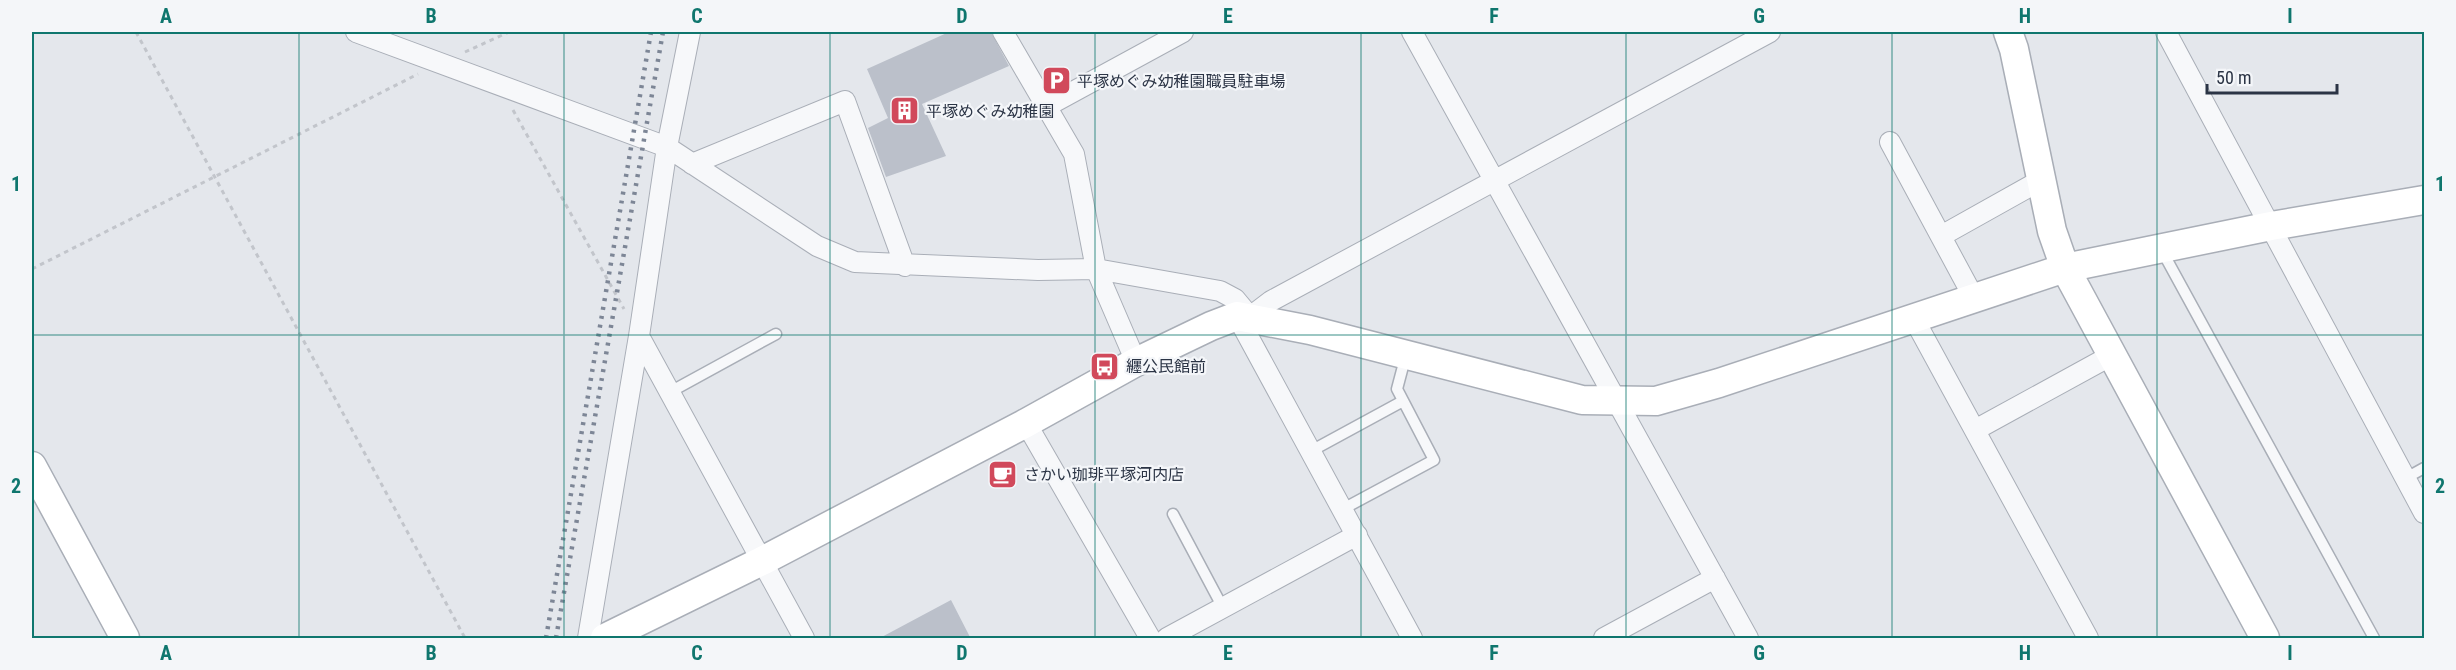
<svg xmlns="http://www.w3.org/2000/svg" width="2456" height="670" font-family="'Roboto Condensed','Noto Sans JP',sans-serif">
  <rect width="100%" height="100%" fill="#e4e7ec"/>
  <path fill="#bbc0ca" d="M 949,32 L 991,32 L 1009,66 L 922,104 L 946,156 L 886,177 L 868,128 L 888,118 L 867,69 Z
    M 951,600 L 971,639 L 878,639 Z"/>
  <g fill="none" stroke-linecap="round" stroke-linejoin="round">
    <defs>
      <path id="lane" d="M 2161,249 L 2374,638
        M 670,392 L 776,334
        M 1311,451 L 1403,401
        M 2406,478 L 2424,468
        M 1343,509 L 1434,460 L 1397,389 L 1406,355
        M 1173,514 L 1223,608"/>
      <path id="street" d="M 356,32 L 667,147 L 817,246 L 855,262 L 1038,270 L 1096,269 L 1220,291 L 1235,299 L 1250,317 L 1271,301 L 1770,32
        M 1003,32 L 1074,154 L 1096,269 L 1136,362
        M 1412,32 L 1748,638
        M 2166,32 L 2424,513
        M 1047,106 L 1183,32
        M 1890,142 L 1974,298
        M 692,164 L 845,101 L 905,266
        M 1941,236 L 2041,180
        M 1237,316 L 1412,638
        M 1914,319 L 2088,638
        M 639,336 L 804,638
        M 1026,423 L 1150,638
        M 1975,430 L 2112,355
        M 588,638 L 639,336 L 667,147 L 690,32
        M 1167,638 L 1357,535
        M 1604,638 L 1715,578"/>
      <path id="secondary" d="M 2008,32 L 2014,49 L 2052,231 L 2065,268 L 2265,638
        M 32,466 L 125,638
        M 605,638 L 762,561 L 1026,423 L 1136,362 L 1211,326 L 1237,316 L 1310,330 L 1582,400 L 1656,401 L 1719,383 L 2065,268 L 2271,226 L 2424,200"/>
    </defs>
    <use href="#lane" stroke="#a9aeb7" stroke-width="13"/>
    <use href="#street" stroke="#a9aeb7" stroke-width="22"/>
    <use href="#secondary" stroke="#a9aeb7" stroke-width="31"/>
    <path stroke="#c2c5cb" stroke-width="3" stroke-dasharray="4.5 4.5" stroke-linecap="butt" d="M 136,32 L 465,638
      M 465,52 L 509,32
      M 513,110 L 624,309
      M 32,269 L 418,74"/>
    <use href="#lane" stroke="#f7f8fa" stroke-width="10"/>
    <use href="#street" stroke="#f7f8fa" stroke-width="20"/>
    <use href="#secondary" stroke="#fff" stroke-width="28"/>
    <path stroke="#7d8696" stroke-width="4.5" stroke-dasharray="3 6" stroke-linecap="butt" d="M 546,638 L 651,32
      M 556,638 L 663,32"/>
  </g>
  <path fill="none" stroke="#0f766e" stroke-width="1.5" stroke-opacity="0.55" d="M 299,32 L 299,638M 564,32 L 564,638M 830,32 L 830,638M 1095,32 L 1095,638M 1361,32 L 1361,638M 1626,32 L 1626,638M 1892,32 L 1892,638M 2157,32 L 2157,638M 32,335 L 2424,335"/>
  <defs>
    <symbol id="parking-square" viewBox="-11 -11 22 22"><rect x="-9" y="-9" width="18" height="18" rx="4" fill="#d1495b" stroke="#f4f6f9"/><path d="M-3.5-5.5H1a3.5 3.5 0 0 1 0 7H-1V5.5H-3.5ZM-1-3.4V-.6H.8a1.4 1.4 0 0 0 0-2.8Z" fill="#fff"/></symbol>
    <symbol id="building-square" viewBox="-11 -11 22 22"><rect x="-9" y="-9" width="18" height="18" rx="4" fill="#d1495b" stroke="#f4f6f9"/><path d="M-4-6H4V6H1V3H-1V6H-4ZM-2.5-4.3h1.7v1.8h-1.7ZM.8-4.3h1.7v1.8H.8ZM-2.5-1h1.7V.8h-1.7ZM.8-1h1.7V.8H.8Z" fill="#fff"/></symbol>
    <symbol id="bus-square" viewBox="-11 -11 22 22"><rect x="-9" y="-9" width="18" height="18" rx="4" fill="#d1495b" stroke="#f4f6f9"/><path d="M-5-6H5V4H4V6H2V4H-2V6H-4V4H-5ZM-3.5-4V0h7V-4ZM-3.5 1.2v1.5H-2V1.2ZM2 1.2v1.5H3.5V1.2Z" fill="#fff"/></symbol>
    <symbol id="cafe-square" viewBox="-11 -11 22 22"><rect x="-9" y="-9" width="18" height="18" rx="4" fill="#d1495b" stroke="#f4f6f9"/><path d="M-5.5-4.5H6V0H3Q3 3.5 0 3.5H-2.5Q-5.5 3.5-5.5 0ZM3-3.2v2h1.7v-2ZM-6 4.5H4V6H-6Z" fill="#fff"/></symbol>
  </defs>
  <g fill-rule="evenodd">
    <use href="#parking-square" x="1040" y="64" width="33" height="33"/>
    <use href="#building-square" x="888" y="94" width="33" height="33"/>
    <use href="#bus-square" x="1088" y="350" width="33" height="33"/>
    <use href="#cafe-square" x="986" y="458" width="33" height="33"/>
  </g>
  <g text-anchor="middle" stroke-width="4.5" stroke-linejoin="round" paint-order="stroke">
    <g font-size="16" fill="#2b3445" stroke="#f4f6f9" text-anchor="start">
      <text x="1077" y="87">平塚めぐみ幼稚園職員駐車場</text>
      <text x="926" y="117">平塚めぐみ幼稚園</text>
      <text x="1126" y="372">纒公民館前</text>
      <text x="1024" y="480">さかい珈琲平塚河内店</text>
    </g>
  </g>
  <rect width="2456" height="670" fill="none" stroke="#f4f6f9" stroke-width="66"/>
  <path d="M2207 84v9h130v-9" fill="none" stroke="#2b3445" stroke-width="3"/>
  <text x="2216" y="84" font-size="18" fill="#2b3445" stroke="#f4f6f9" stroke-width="4.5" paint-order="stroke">50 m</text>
  <rect x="33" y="33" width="2390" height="604" fill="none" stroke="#0f766e" stroke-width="2"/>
  <g font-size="20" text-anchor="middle" font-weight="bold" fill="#0f766e">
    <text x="166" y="23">A</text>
    <text x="431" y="23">B</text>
    <text x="697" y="23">C</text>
    <text x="962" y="23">D</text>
    <text x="1228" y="23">E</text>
    <text x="1494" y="23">F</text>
    <text x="1759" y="23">G</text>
    <text x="2025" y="23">H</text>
    <text x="2290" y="23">I</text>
    <text x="16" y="191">1</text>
    <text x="2440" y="191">1</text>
    <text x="16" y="493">2</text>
    <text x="2440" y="493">2</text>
    <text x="166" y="660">A</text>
    <text x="431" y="660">B</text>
    <text x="697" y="660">C</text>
    <text x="962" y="660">D</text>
    <text x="1228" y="660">E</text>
    <text x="1494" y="660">F</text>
    <text x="1759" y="660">G</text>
    <text x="2025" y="660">H</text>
    <text x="2290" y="660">I</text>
  </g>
</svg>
